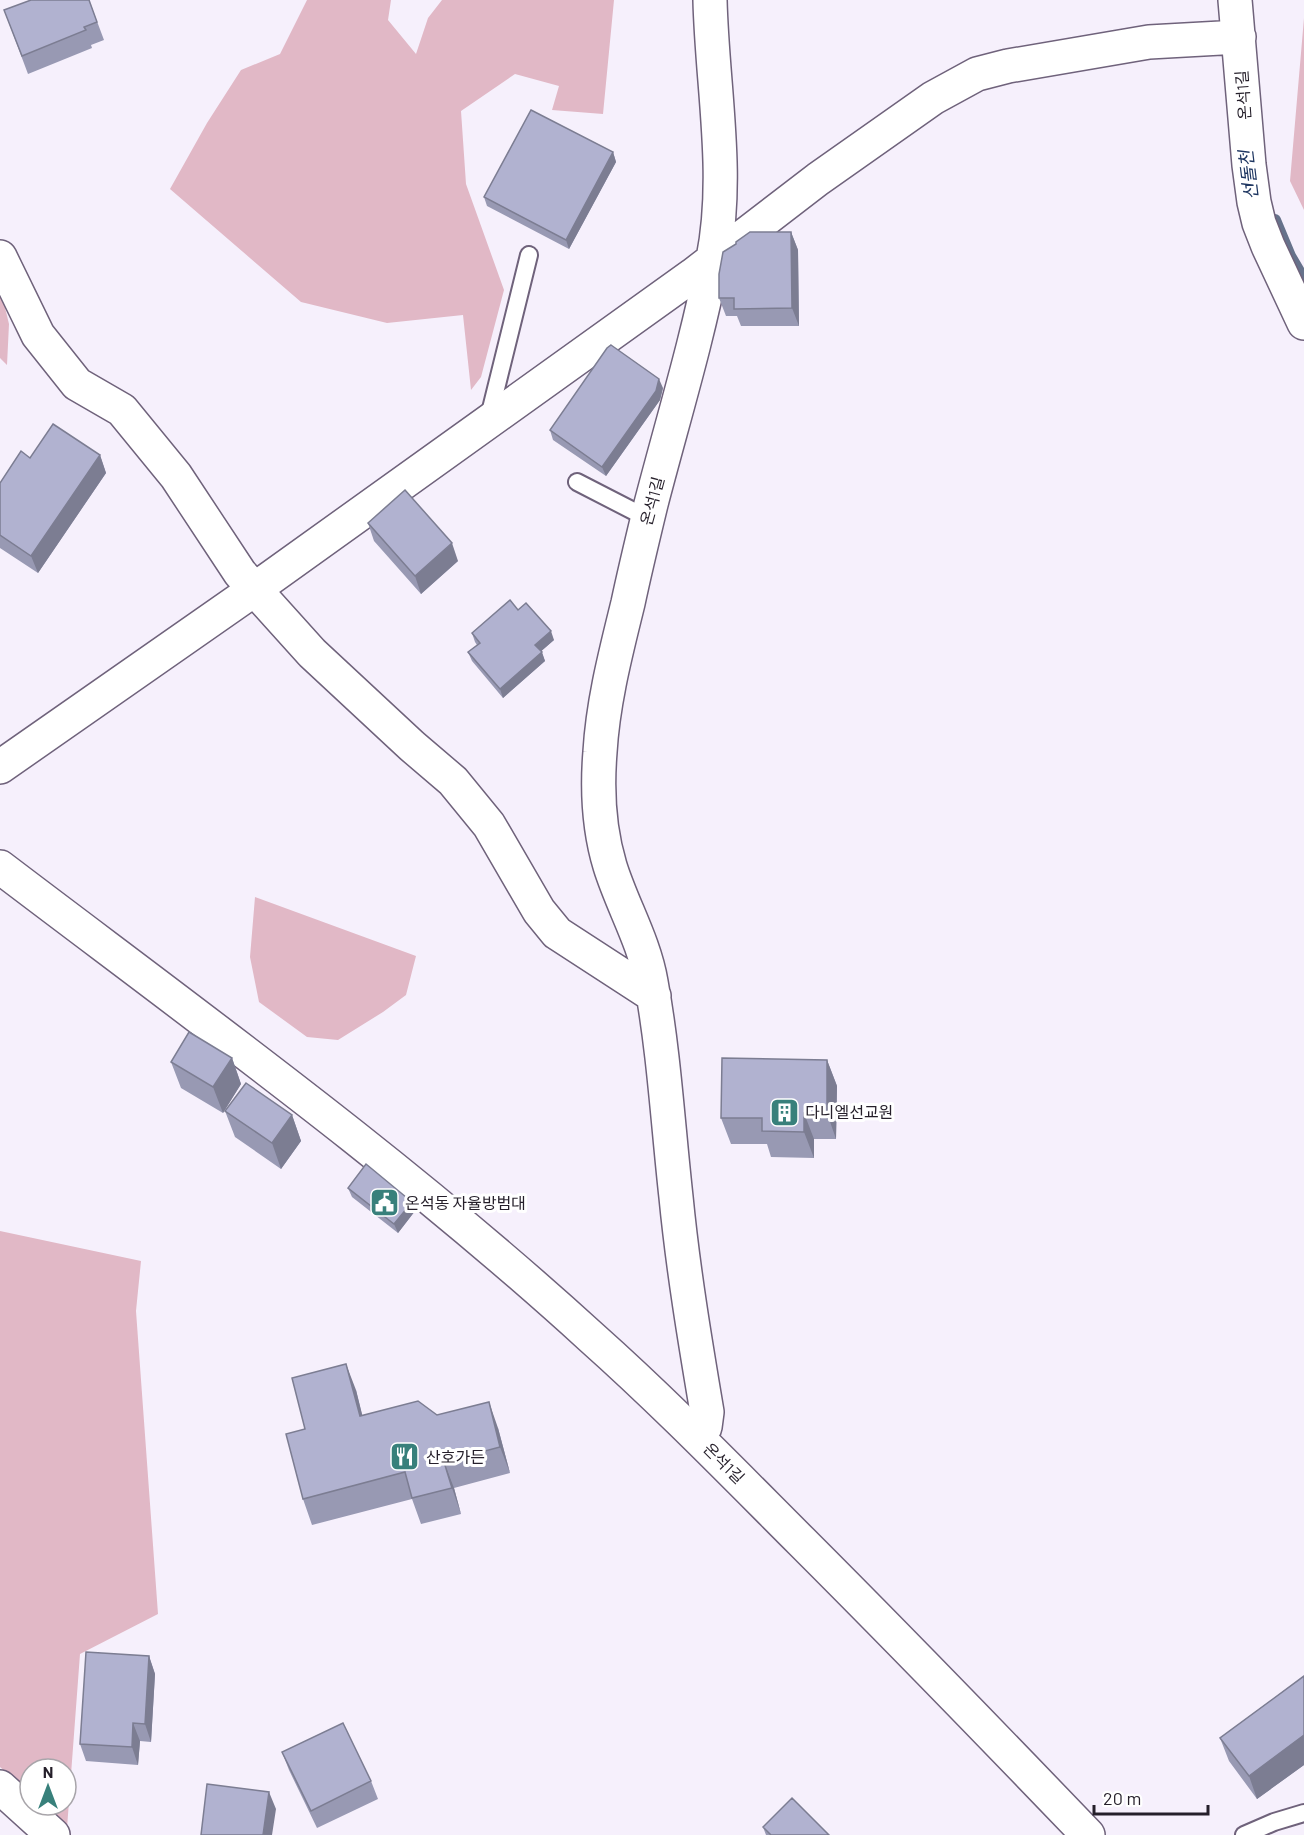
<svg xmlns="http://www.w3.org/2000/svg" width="1304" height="1835" font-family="Barlow,'Noto Sans KR',sans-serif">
  <rect width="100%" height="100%" fill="#f6f0fc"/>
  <path fill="#e1b8c6" d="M 307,0 L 391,0 L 388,20 L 416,54 L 428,18 L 442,0 L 614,0 L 603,114 L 552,110 L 559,86 L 515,74 L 461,111 L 466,184 L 504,290 L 481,377 L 471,390 L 463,315 L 387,323 L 301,302 L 170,189 L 207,123 L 241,70 L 280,54 Z
    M 1304,18 L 1304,210 L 1290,181 Z
    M 0,287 L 9,324 L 7,365 L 0,358 Z
    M 255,897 L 416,956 L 406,995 L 383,1012 L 338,1040 L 307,1037 L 259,1002 L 250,957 Z
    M 0,1231 L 141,1261 L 136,1311 L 158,1614 L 80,1654 L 67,1828 L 42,1805 L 66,1805 L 66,1769 L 30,1769 L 30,1794 L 0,1767 Z"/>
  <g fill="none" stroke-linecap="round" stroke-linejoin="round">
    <path stroke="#66728b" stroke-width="12" d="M 1275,220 L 1290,256 L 1304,280"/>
    <defs>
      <path id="lane" d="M 489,417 L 529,255
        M 577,482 L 647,518
        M 1244,1835 L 1274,1822 L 1304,1813"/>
      <path id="street" d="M 1235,0 L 1249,165 L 1254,202 L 1259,223 L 1268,246 L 1304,323
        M 0,257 L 38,335 L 77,384 L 122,410 L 176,476 L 240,573 L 312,653 L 412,746 L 453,781 L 489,825 L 539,911 L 557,933 L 654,996
        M 0,767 L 255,589 L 693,275 L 818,179 L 933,98 L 977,74 L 1008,66 L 1149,42 L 1239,37
        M 697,1436 L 705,1427 L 707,1412 C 695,1341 683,1269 676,1197 C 668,1125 664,1053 651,982 C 644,941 622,905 610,866 C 599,830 597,789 600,752 C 603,701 616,652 628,603 C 635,570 643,537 651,504 C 672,423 697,342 713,259 C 730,174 712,86 710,0
        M 0,1787 L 53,1835"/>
      <path id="secondary" d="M 0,867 C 200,1019 405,1167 591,1337 C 664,1402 732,1472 801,1541 C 898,1638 993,1736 1088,1835"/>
    </defs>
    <use href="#lane" stroke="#6f627b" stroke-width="20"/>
    <use href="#street" stroke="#6f627b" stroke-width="36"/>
    <use href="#secondary" stroke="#6f627b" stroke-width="36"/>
    <use href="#lane" stroke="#fff" stroke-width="16"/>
    <use href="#street" stroke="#fff" stroke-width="33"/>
    <use href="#secondary" stroke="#fff" stroke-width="33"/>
  </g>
  <path fill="#9899b3" d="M 89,0 L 104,40 L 91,45 L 92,48 L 28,74 L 4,10 Z
    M 613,152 L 616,162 L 569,249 L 487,206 L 484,197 Z
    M 791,232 L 798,250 L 799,326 L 741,326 L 737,316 L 726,316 L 719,298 Z
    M 663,388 L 660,400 L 606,476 L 553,440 L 550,430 Z
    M 100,455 L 106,473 L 38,573 L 0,548 L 0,483 L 30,458 Z
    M 368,523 L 458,561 L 421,594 L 374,541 Z
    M 518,610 L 554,640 L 541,651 L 545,661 L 503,698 L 472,661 L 468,652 L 477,645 L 475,642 L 472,633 Z
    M 232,1058 L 241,1084 L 223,1113 L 181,1088 L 171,1062 Z
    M 827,1060 L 837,1086 L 836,1139 L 814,1139 L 814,1158 L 771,1157 L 767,1144 L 731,1144 L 721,1118 Z
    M 225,1111 L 292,1115 L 301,1141 L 281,1169 L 235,1137 Z
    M 348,1188 L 412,1202 L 415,1211 L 398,1233 L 352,1197 Z
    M 356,1390 L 362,1415 L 437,1415 L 498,1428 L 510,1473 L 454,1488 L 461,1514 L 421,1524 L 412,1499 L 312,1525 L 303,1499 L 305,1429 Z
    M 149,1656 L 155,1674 L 151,1742 L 140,1741 L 138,1765 L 86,1761 L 80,1744 Z
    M 1304,1676 L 1304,1765 L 1257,1799 L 1229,1761 L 1220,1738 Z
    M 282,1752 L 371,1781 L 378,1799 L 317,1828 L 289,1770 Z
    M 763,1827 L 829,1835 L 766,1835 Z"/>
  <path fill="#7c7d92" d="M 613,152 L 616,162 L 569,249 L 566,240 Z
    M 791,232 L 798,250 L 799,326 L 792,308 Z
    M 659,379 L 663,388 L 660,400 L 606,476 L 602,467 Z
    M 100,455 L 106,473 L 38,573 L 31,556 Z
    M 452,543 L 458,561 L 421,594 L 415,576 Z
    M 551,631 L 554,640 L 538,654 L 535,645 Z
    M 542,652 L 545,661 L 503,698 L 500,689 Z
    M 232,1058 L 241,1084 L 223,1113 L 213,1087 Z
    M 827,1060 L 837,1086 L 836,1139 L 827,1113 Z
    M 804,1113 L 814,1139 L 814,1158 L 804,1132 Z
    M 292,1115 L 301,1141 L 281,1169 L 272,1143 Z
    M 412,1202 L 415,1211 L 398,1233 L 394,1224 Z
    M 346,1364 L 356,1390 L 369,1442 L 360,1416 Z
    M 489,1402 L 498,1428 L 510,1473 L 500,1447 Z
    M 444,1462 L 454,1488 L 461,1514 L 452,1488 Z
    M 149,1656 L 155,1674 L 151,1742 L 145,1724 Z
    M 133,1723 L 140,1741 L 138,1765 L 132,1747 Z
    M 1304,1735 L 1304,1765 L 1257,1799 L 1249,1776 Z
    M 269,1792 L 276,1809 L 272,1835 L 263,1835 Z"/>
  <path fill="#b1b2d0" stroke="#7c7d92" stroke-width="1.5" d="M 31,0 L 89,0 L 97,22 L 84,27 L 86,30 L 22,56 L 4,10 Z
    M 531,110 L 613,152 L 566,240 L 484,197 Z
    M 750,232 L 791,232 L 792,308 L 734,309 L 734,298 L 719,298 L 719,274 L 723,252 L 736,244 L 736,242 Z
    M 611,345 L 659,379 L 656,391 L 602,467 L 550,430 L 607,348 Z
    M 53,424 L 100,455 L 31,556 L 0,535 L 0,483 L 21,451 L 30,458 Z
    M 405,490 L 452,543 L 415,576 L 368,523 Z
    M 510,600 L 518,610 L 526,603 L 551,631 L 535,645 L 542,652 L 500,689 L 468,652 L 480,643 L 472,633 Z
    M 189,1032 L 232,1058 L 213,1087 L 171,1062 Z
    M 722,1058 L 827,1060 L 827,1113 L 804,1113 L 804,1132 L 762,1131 L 762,1118 L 721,1118 Z
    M 246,1083 L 292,1115 L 272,1143 L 225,1111 Z
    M 366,1164 L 412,1202 L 394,1224 L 348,1188 Z
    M 346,1364 L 360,1416 L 418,1401 L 437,1415 L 489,1402 L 500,1447 L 444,1462 L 452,1488 L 412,1498 L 405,1472 L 303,1499 L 286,1434 L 305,1429 L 292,1378 Z
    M 86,1652 L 149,1656 L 145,1724 L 133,1723 L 132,1747 L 80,1744 Z
    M 1304,1676 L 1304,1735 L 1249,1776 L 1220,1738 Z
    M 343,1723 L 371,1781 L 311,1811 L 282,1752 Z
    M 207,1784 L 269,1792 L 263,1835 L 201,1835 Z
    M 792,1798 L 829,1835 L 771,1835 L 763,1827 Z"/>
  <defs>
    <symbol id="building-square" viewBox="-11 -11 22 22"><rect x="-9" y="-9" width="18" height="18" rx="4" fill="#38807b" stroke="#fff"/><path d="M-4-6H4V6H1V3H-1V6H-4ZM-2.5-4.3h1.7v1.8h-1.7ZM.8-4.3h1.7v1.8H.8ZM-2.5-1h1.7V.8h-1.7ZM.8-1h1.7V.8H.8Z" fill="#fff"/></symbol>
    <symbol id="civic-square" viewBox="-11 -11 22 22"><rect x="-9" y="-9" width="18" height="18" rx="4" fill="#38807b" stroke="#fff"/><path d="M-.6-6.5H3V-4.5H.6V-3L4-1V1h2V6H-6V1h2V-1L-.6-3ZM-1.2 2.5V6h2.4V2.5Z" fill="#fff"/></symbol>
    <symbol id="restaurant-square" viewBox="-11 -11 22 22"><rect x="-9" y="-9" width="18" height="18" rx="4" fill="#38807b" stroke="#fff"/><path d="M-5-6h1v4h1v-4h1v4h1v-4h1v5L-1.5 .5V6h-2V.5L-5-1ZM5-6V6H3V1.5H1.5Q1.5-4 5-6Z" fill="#fff"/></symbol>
  </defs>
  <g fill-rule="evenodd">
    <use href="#building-square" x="768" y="1096" width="33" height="33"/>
    <use href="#civic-square" x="368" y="1186" width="33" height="33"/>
    <use href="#restaurant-square" x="388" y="1440" width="33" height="33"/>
  </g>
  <g text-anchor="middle" stroke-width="6" stroke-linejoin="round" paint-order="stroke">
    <g font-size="16" fill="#251f2a" stroke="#fff">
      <text transform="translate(1243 95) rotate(-94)" y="6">온석1길</text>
      <text transform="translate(652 501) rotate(-75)" y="6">온석1길</text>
      <text transform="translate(724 1463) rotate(45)" y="6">온석1길</text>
    </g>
    <g font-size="16" fill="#251f2a" stroke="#fff" text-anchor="start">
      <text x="805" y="1118">다니엘선교원</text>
      <text x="405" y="1209">온석동 자율방범대</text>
      <text x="426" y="1463">산호가든</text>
    </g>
    <g font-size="18" font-style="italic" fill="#1e3661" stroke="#fff">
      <text transform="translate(1249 175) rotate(-97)" y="6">선돌천</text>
    </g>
  </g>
  <g transform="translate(48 1787)"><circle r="28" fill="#ffffff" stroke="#a8a5aa" stroke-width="1.5"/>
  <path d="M0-4.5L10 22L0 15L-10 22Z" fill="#38807b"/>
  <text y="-9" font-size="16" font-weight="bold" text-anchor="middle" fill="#251f2a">N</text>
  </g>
  <path d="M1094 1805v9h114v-9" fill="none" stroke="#251f2a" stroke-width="3"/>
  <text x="1103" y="1805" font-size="18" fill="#251f2a" stroke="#ffffff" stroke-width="4.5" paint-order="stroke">20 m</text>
</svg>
